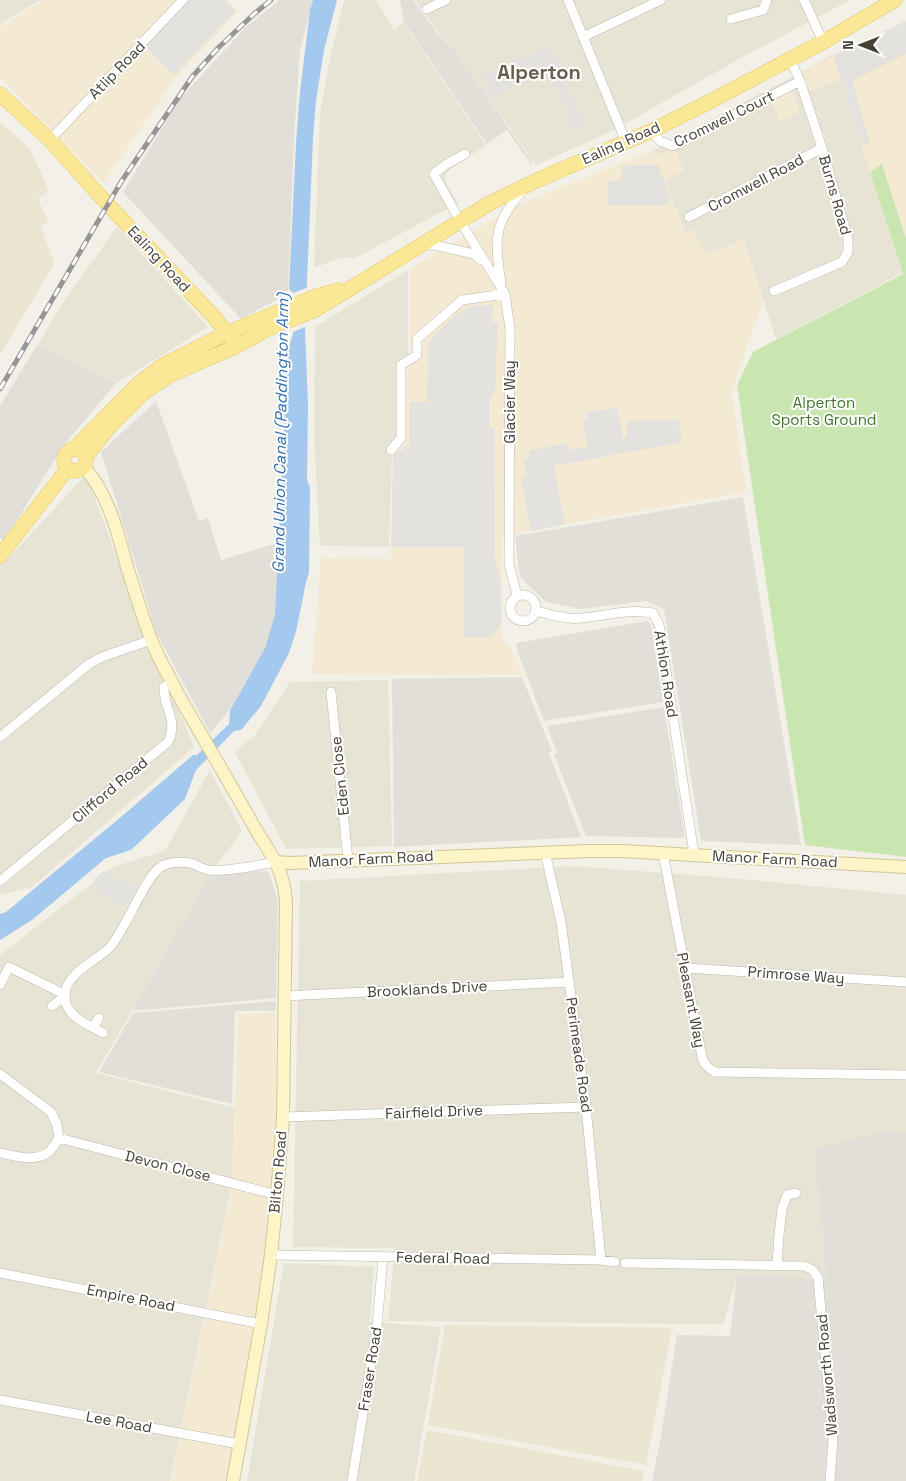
<svg xmlns="http://www.w3.org/2000/svg" width="906" height="1481" font-family="'Space Grotesk',sans-serif">
  <rect width="100%" height="100%" fill="#f3f0e7"/>
  <path fill="#e7e3d5" d="M 0,0 L 40,0 L 0,24 Z
    M 344,0 L 376,0 L 394,30 L 403,22 L 486,145 L 449,170 L 444,179 L 458,203 L 355,258 L 340,258 L 314,268 L 320,114 L 331,54 Z
    M 415,0 L 850,0 L 741,58 L 610,132 L 536,165 L 455,51 L 438,32 Z
    M 833,55 L 902,273 L 776,339 L 744,239 L 707,255 L 693,230 L 685,233 L 654,150 Z
    M 117,227 L 208,327 L 116,383 L 38,345 L 61,305 Z
    M 408,270 L 408,366 L 404,372 L 403,443 L 392,452 L 389,547 L 320,546 L 314,439 L 315,327 Z
    M 86,474 L 119,564 L 194,747 L 32,887 L 0,895 L 0,546 L 12,555 Z
    M 388,680 L 392,846 L 286,849 L 235,752 L 255,735 L 290,682 Z
    M 210,770 L 242,831 L 211,873 L 96,1073 L 235,1108 L 232,1183 L 170,1481 L 0,1481 L 0,955 L 113,867 L 165,851 Z
    M 572,866 L 731,878 L 906,895 L 906,1133 L 814,1149 L 827,1279 L 738,1275 L 723,1324 L 388,1321 L 395,1248 L 293,1247 L 300,881 Z
    M 284,1263 L 374,1267 L 370,1322 L 441,1327 L 414,1481 L 247,1481 Z"/>
  <path fill="#f4e9d2" d="M 44,0 L 226,0 L 238,11 L 173,81 L 103,183 L 0,77 L 0,27 Z
    M 906,21 L 906,239 L 882,165 L 870,172 L 841,81 L 809,91 L 802,72 Z
    M 792,89 L 799,112 L 781,121 L 771,102 Z
    M 674,148 L 684,171 L 665,180 L 685,233 L 693,229 L 707,255 L 744,239 L 763,300 L 733,387 L 732,394 L 746,492 L 502,536 L 501,640 L 512,650 L 522,675 L 312,674 L 321,558 L 391,559 L 394,453 L 405,445 L 405,374 L 410,368 L 411,268 L 520,204 L 654,150 L 657,156 Z
    M 276,1013 L 276,1118 L 267,1238 L 257,1328 L 231,1481 L 171,1481 L 233,1183 L 238,1014 Z"/>
  <path fill="#e2dfd8" d="M 279,0 L 313,0 L 300,50 L 294,139 L 288,294 L 241,319 L 123,192 L 179,100 L 243,30 Z
    M 400,0 L 413,0 L 437,33 L 455,51 L 533,163 L 531,164 L 507,130 L 487,144 L 404,22 Z
    M 37,345 L 116,383 L 64,445 L 4,541 L 0,538 L 0,406 Z
    M 156,401 L 199,521 L 208,518 L 221,560 L 280,542 L 278,611 L 252,684 L 210,733 L 157,634 L 101,452 Z
    M 743,497 L 801,845 L 701,841 L 664,609 L 646,601 L 581,609 L 546,602 L 520,577 L 515,536 Z
    M 648,621 L 651,625 L 663,702 L 544,721 L 518,653 L 516,643 Z
    M 522,677 L 552,751 L 549,753 L 581,837 L 394,847 L 392,679 Z
    M 664,707 L 685,838 L 586,836 L 554,755 L 557,753 L 547,726 Z
    M 268,871 L 278,900 L 276,998 L 132,1011 L 211,873 Z
    M 276,1001 L 276,1011 L 235,1011 L 232,1104 L 99,1072 L 133,1013 Z
    M 886,1131 L 906,1133 L 906,1481 L 652,1481 L 661,1436 L 677,1335 L 730,1336 L 737,1275 L 827,1279 L 814,1149 Z"/>
  <path fill="#ebe6d1" d="M 0,122 L 30,149 L 49,191 L 38,199 L 48,221 L 41,226 L 54,264 L 0,355 Z
    M 445,1325 L 672,1328 L 646,1465 L 428,1425 Z
    M 427,1430 L 644,1471 L 642,1481 L 417,1481 Z"/>
  <path fill="#c9e6b0" d="M 882,164 L 906,239 L 906,857 L 805,845 L 737,385 L 753,352 L 903,274 L 870,172 Z"/>
  <path fill="#e4e2de" d="M 189,0 L 225,0 L 236,11 L 174,75 L 144,46 Z
    M 906,21 L 906,54 L 852,81 L 870,143 L 862,145 L 833,55 Z
    M 550,45 L 584,125 L 573,129 L 550,71 L 490,97 L 481,75 Z
    M 622,165 L 658,165 L 669,193 L 669,205 L 608,205 L 608,181 L 621,181 Z
    M 474,305 L 493,305 L 492,322 L 498,322 L 495,392 L 490,396 L 490,428 L 495,428 L 494,555 L 501,584 L 501,624 L 491,637 L 464,637 L 464,547 L 391,547 L 393,455 L 410,445 L 410,402 L 427,402 L 428,347 L 431,338 L 457,314 Z
    M 617,408 L 623,438 L 627,437 L 627,421 L 678,420 L 682,442 L 554,466 L 565,524 L 531,531 L 521,478 L 527,477 L 524,459 L 530,457 L 529,451 L 568,443 L 570,450 L 588,447 L 582,421 L 587,419 L 586,413 Z
    M 105,871 L 136,888 L 124,908 L 90,887 L 98,876 Z"/>
  <path fill="#a4c9ee" d="M 313,0 L 337,0 L 324,50 L 316,101 L 313,138 L 305,328 L 308,405 L 307,480 L 310,487 L 309,573 L 306,582 L 296,632 L 289,653 L 261,706 L 241,730 L 234,731 L 196,770 L 185,799 L 131,850 L 106,858 L 32,920 L 0,940 L 0,914 L 6,912 L 121,817 L 193,755 L 197,755 L 229,724 L 230,711 L 265,648 L 275,615 L 288,350 L 293,334 L 293,293 L 289,289 L 296,143 L 300,92 L 310,10 Z"/>
  <path fill="#f3f0e7" d="M 309,287 L 307,326 L 291,333 L 290,294 Z"/>
  <g fill="none" stroke-linecap="round" stroke-linejoin="round">
    <defs>
      <path id="street" d="M 568,0 L 626,142
        M 804,0 L 823,42
        M 427,9 L 446,0
        M 731,19 L 763,10 L 767,0
        M 583,37 L 661,0
        M 651,131 L 660,141 L 673,146 L 800,81
        M 50,140 L 183,0
        M 465,154 L 445,165 L 434,174 L 460,221 L 505,294 L 510,329 L 509,564 L 517,595
        M 689,217 L 822,148
        M 425,243 L 474,254 L 481,260
        M 501,284 C 495,240 492,225 523,190
        M 774,291 L 842,262 L 848,252 L 848,239 L 822,148 L 800,81 L 790,59
        M 391,450 L 401,438 L 401,365 L 417,355 L 417,339 L 462,300 L 505,294
        M510 608a13 13 0 1 1 26 0a13 13 0 1 1-26 0Z
        M 535,611 C 551,614 566,620 582,618 C 606,616 630,608 653,613 L 659,625 L 694,854
        M 331,692 L 348,860
        M 0,737 L 89,664 L 102,657 L 151,640
        M 545,852 L 561,922 L 586,1107 L 601,1260
        M 663,853 L 702,1057 C 704,1065 708,1068 715,1072 L 906,1075
        M 0,881 L 168,742 C 179,720 163,708 164,687 L 172,682
        M 686,968 L 906,982
        M 0,985 L 9,967 L 66,995 L 52,1006
        M 284,996 L 569,982
        M 93,1027 L 99,1018
        M 103,1033 C 89,1025 67,1017 65,999 C 63,973 95,963 110,947 C 126,930 146,872 164,865 C 172,862 183,862 191,863 C 197,865 202,869 209,870 C 231,872 255,865 277,862
        M 0,1074 L 51,1112 L 57,1125 L 59,1138 C 56,1142 53,1148 50,1151 C 36,1163 16,1156 0,1153
        M 283,1117 L 586,1107
        M 59,1138 L 277,1195
        M 271,1255 L 601,1260 L 615,1262
        M 625,1263 L 804,1266 L 813,1270 L 818,1278 L 833,1440 L 830,1481
        M 777,1265 L 779,1235 L 782,1209 L 787,1195 L 796,1193
        M 0,1273 L 261,1324
        M 0,1400 L 239,1444
        M 352,1481 L 377,1327 L 383,1257"/>
      <path id="secondary" d="M 84,467 C 108,493 118,533 127,567 C 135,591 142,616 151,639 C 158,658 169,676 178,694 C 202,737 228,779 252,823 C 269,853 283,865 286,901 L 283,1117 L 277,1195 L 271,1255 L 261,1324 L 233,1481
        M 277,862 L 290,863 L 589,851 L 622,851 L 906,867"/>
      <path id="primary" d="M 0,94 L 50,140 L 100,196 L 214,317 L 237,346
        M64 460a11 11 0 1 1 22 0a11 11 0 1 1-22 0Z
        M 74,449 L 138,384 L 163,365 L 227,333 L 314,297 L 338,290
        M 86,456 L 110,426 L 142,394 L 170,375 L 237,346 L 268,329 L 315,310 L 490,203 L 540,179 L 651,131 L 707,103 L 823,42 L 895,0
        M 0,556 L 68,468"/>
    </defs>
    <use href="#street" stroke="#beb9a9" stroke-width="10"/>
    <use href="#secondary" stroke="#d1c798" stroke-width="14"/>
    <use href="#primary" stroke="#e0c768" stroke-width="15"/>
    <use href="#street" stroke="#fff" stroke-width="9"/>
    <use href="#secondary" stroke="#fdf5c7" stroke-width="12"/>
    <use href="#primary" stroke="#fbe897" stroke-width="14"/>
    <defs>
      <path id="rail" d="M 0,389 L 121,182 L 192,77 L 219,47 L 254,14 L 271,0"/>
    </defs>
    <use href="#rail" stroke="#969696" stroke-width="5"/>
    <use href="#rail" stroke="#fff" stroke-width="3" stroke-dasharray="9" stroke-linecap="butt"/>
  </g>
  <g text-anchor="middle" stroke-width="4" stroke-linejoin="round" paint-order="stroke">
    <g font-size="15" fill="#454136" stroke="#fff">
      <text transform="translate(117 70) rotate(-46)" y="5">Atlip Road</text>
      <text transform="translate(724 119) rotate(-26)" y="5">Cromwell Court</text>
      <text transform="translate(621 143) rotate(-24)" y="5">Ealing Road</text>
      <text transform="translate(756 183) rotate(-28)" y="5">Cromwell Road</text>
      <text transform="translate(835 195) rotate(74)" y="5">Burns Road</text>
      <text transform="translate(159 259) rotate(47)" y="5">Ealing Road</text>
      <text transform="translate(510 402) rotate(-90)" y="5">Glacier Way</text>
      <text transform="translate(666 674) rotate(81)" y="5">Athlon Road</text>
      <text transform="translate(340 776) rotate(-96)" y="5">Eden Close</text>
      <text transform="translate(110 790) rotate(-40)" y="5">Clifford Road</text>
      <text transform="translate(371 859) rotate(-3)" y="5">Manor Farm Road</text>
      <text transform="translate(775 859) rotate(3)" y="5">Manor Farm Road</text>
      <text transform="translate(796 975) rotate(4)" y="5">Primrose Way</text>
      <text transform="translate(427 989) rotate(-3)" y="5">Brooklands Drive</text>
      <text transform="translate(691 1000) rotate(79)" y="5">Pleasant Way</text>
      <text transform="translate(579 1055) rotate(82)" y="5">Perimeade Road</text>
      <text transform="translate(434 1112) rotate(-2)" y="5">Fairfield Drive</text>
      <text transform="translate(168 1166) rotate(14)" y="5">Devon Close</text>
      <text transform="translate(278 1172) rotate(-85)" y="5">Bilton Road</text>
      <text transform="translate(443 1258) rotate(1)" y="5">Federal Road</text>
      <text transform="translate(131 1298) rotate(11)" y="5">Empire Road</text>
      <text transform="translate(370 1369) rotate(-81)" y="5">Fraser Road</text>
      <text transform="translate(827 1375) rotate(-95)" y="5">Wadsworth Road</text>
      <text transform="translate(119 1422) rotate(10)" y="5">Lee Road</text>
    </g>
    <g font-size="15" fill="#40752b" stroke="#fff">
      <text x="824" y="408">Alperton<tspan x="824" dy="17">Sports Ground</tspan></text>
    </g>
    <g font-size="16" font-style="italic" fill="#326fae" stroke="#fff">
      <text transform="translate(280 433) rotate(-89)" y="6">Grand Union Canal (Paddington Arm)</text>
    </g>
    <g font-size="20" font-weight="bold" fill="#68604d" stroke="#fff">
      <text x="539" y="79">Alperton</text>
    </g>
  </g>
  <g transform="translate(861 45) rotate(270)" stroke="#ffffff" stroke-width="4" paint-order="stroke">
  <path d="M0-4L9 19L0 12L-9 19Z" fill="#454136"/>
  <text y="-8" font-size="14" font-weight="bold" text-anchor="middle" fill="#454136">N</text>
  </g>
</svg>
